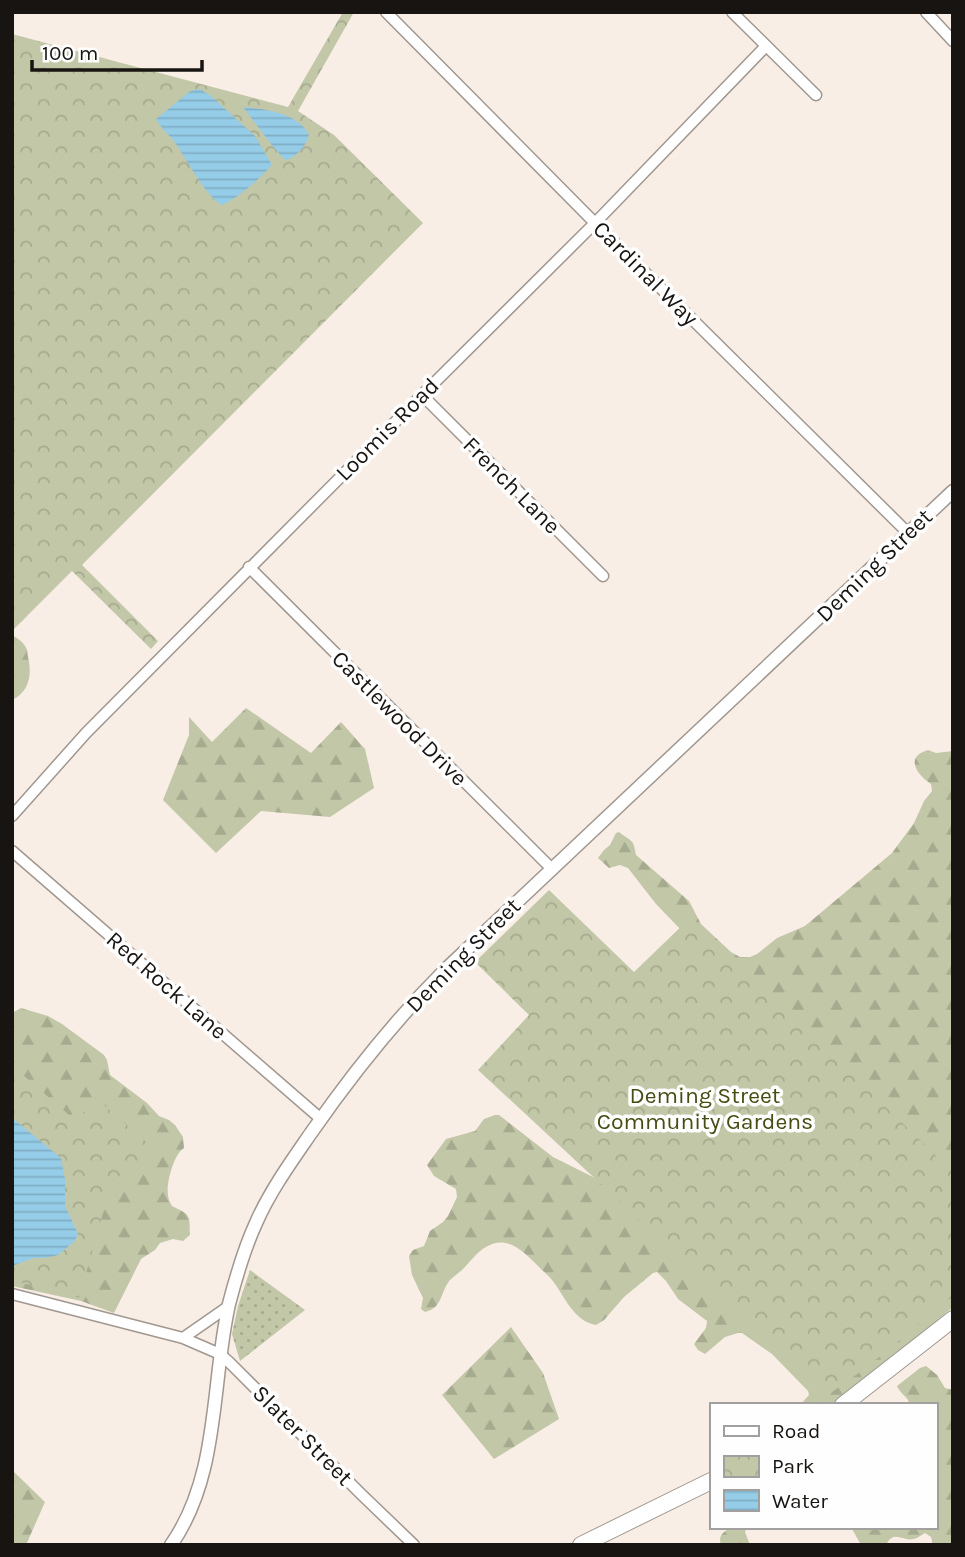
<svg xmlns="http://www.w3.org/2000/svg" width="965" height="1557" font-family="Karla,sans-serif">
  <defs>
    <pattern id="grass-dots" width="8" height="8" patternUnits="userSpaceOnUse" patternTransform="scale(1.75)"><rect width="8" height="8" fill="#c2c7a7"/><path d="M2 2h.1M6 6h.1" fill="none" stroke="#a6aa8f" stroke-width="1.8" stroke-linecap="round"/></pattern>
    <pattern id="forest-firs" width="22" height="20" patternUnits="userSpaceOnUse" patternTransform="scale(1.75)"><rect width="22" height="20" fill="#c2c7a7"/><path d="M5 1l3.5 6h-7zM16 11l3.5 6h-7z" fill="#a6aa8f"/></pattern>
    <pattern id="park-crowns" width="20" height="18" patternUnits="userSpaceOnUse" patternTransform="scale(1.75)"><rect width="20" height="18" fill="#c2c7a7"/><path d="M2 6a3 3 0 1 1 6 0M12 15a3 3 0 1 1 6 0" fill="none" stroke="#a6aa8f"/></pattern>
    <pattern id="water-rules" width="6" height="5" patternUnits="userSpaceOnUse" patternTransform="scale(1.75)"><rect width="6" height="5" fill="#95cce7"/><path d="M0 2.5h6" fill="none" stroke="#80aec5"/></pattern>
  </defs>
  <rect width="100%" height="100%" fill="#f8eee6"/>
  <path fill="url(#grass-dots)" d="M 250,1270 L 305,1310 L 240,1361 L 232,1334 L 238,1306 Z"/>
  <path fill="url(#forest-firs)" d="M 12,635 C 17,638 22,641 25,646 C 28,651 27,651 28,657 C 32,674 30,691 12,700 Z
    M 246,708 L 311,753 L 341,722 L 365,749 L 374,788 L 330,817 L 261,811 L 216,853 L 163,800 L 189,735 L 189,717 L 212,742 Z
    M 928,750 L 936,753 L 953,751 L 953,1307 L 836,1405 L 800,1405 L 809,1395 L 808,1391 L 772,1354 L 742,1333 L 738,1333 L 725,1337 L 705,1354 L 698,1350 L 694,1344 L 706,1328 L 707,1321 L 678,1299 L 666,1281 L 657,1272 L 653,1273 L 624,1297 L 604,1320 L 596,1325 C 573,1321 565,1296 552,1280 C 549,1276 544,1272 541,1269 C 526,1254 508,1233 486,1247 C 477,1252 470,1262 463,1269 C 459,1273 454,1276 450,1280 C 440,1292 443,1308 425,1312 L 421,1309 L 423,1298 L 412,1275 L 409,1256 L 413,1250 L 424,1246 L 430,1231 L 443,1222 L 448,1216 L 457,1197 L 456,1189 L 434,1176 L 427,1165 L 446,1139 L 475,1131 L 484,1119 L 495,1115 L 499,1115 L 553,1157 L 603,1182 L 683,932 L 656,904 L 628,868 L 620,865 L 609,868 L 598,858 L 604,850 L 610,845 L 616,833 L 619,832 C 633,843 633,838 636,855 L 689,901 L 701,924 L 731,952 L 740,957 L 750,957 L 757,954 L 777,938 L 805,926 L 892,853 L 914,823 L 924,801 L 932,791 L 931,784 C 917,775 904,757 928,750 Z
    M 21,1008 L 48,1016 L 62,1024 L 104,1055 L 107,1060 L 110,1075 L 147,1103 L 159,1116 L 169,1120 L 175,1125 L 183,1137 L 184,1148 C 174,1154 166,1183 168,1195 C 168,1199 171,1204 172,1206 C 192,1216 189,1214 190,1235 L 183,1241 L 173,1239 L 160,1243 L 155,1250 L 141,1259 L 114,1313 L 81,1301 L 12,1286 L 12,1013 Z
    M 511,1327 L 543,1373 L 559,1419 L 494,1459 L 442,1395 Z
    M 926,1366 L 937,1375 L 945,1388 L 953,1390 L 953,1545 L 933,1545 L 931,1537 L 925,1533 C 921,1535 918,1538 914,1539 C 902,1542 894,1529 886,1545 L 861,1545 L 851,1527 L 935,1527 L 935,1405 L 910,1405 C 908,1396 900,1394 897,1386 L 920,1368 Z
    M 12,1470 L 45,1502 L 26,1545 L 12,1545 Z
    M 734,1527 L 747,1527 L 745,1532 L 750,1545 L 721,1545 C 717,1534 726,1530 734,1527 Z"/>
  <path fill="url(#park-crowns)" d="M 343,12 L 354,12 L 298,111 L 334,135 L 423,223 L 82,565 L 158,641 L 151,649 L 72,571 L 12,631 L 12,34 L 288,107 Z
    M 549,890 L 634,972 L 690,918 L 953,1172 L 953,1296 L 867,1367 L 828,1395 L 478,1070 L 529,1015 L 475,962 Z
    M 16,1069 L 76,1121 L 96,1098 L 155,1150 L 105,1206 L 79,1298 L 12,1280 L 12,1074 Z"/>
  <path fill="url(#water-rules)" d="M 200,89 L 211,96 L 255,136 L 271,163 L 272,165 C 258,180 241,196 222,205 C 206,197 187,160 176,144 C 170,135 161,129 156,119 L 189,92 L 194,90 Z
    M 243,107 C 265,109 299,113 309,135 C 306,146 297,156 287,160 L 284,159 L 271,144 Z
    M 12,1118 L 61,1158 L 65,1179 L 65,1206 L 78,1234 L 74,1242 L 58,1255 L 45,1258 L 34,1258 L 12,1266 Z"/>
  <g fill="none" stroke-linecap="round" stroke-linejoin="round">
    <defs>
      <path id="minor" d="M 386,12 L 595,223 L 907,532
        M 732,12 L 816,95
        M 926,12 L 953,41
        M 422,395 L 603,576
        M 249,567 L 551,868
        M 12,816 L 86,733 L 422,395 L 595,223 L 766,46
        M 12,851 L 321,1119
        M 12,1294 L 183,1338 L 220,1354 L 229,1362 L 361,1494 L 414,1545
        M 183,1338 L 229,1306"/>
      <path id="tertiary" d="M 171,1545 C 220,1475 211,1384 229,1304 C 236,1277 244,1249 256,1223 C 270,1191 291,1162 311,1133 C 352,1074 396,1019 446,969 L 953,491"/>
      <path id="primary" d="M 843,1405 L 953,1319
        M 581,1545 L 711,1481"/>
    </defs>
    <use href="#minor" stroke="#a09790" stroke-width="13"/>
    <use href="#tertiary" stroke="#a09790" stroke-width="15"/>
    <use href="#primary" stroke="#a09790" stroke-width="18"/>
    <use href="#minor" stroke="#fff" stroke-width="10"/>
    <use href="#tertiary" stroke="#fff" stroke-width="12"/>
    <use href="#primary" stroke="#fff" stroke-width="16"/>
  </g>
  <g text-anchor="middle" stroke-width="7" stroke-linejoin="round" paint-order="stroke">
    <g font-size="23" fill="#171411" stroke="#fefefe">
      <text transform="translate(646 273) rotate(45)" y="8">Cardinal Way</text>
      <text transform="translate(387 429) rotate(-45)" y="8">Loomis Road</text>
      <text transform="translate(512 485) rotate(45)" y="8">French Lane</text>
      <text transform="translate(874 565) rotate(-44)" y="8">Deming Street</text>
      <text transform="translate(400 718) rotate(45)" y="8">Castlewood Drive</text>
      <text transform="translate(463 955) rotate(-45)" y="8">Deming Street</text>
      <text transform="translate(167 985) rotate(41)" y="8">Red Rock Lane</text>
      <text transform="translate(303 1435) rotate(45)" y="8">Slater Street</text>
    </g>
    <g font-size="23" fill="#474c12" stroke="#fefefe">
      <text x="705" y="1103">Deming Street<tspan x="705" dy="26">Community Gardens</tspan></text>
    </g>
  </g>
  <rect width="965" height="1557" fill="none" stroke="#171411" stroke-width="28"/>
  <rect x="710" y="1403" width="228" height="126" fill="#fefefe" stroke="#a2a09f" stroke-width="2"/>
  <rect x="724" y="1426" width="35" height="10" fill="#ffffff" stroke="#a2a09f" stroke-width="2"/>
  <text x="772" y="1438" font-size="21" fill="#171411">Road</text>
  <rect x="724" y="1456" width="35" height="21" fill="url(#park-crowns)" stroke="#a2a09f" stroke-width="2"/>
  <text x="772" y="1473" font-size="21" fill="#171411">Park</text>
  <rect x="724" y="1490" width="35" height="21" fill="url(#water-rules)" stroke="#a2a09f" stroke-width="2"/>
  <text x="772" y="1508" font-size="21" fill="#171411">Water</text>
  <path d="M32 60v10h170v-10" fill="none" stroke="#171411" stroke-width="3.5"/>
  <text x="42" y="60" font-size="21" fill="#171411" stroke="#fefefe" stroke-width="5" paint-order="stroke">100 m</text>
</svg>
